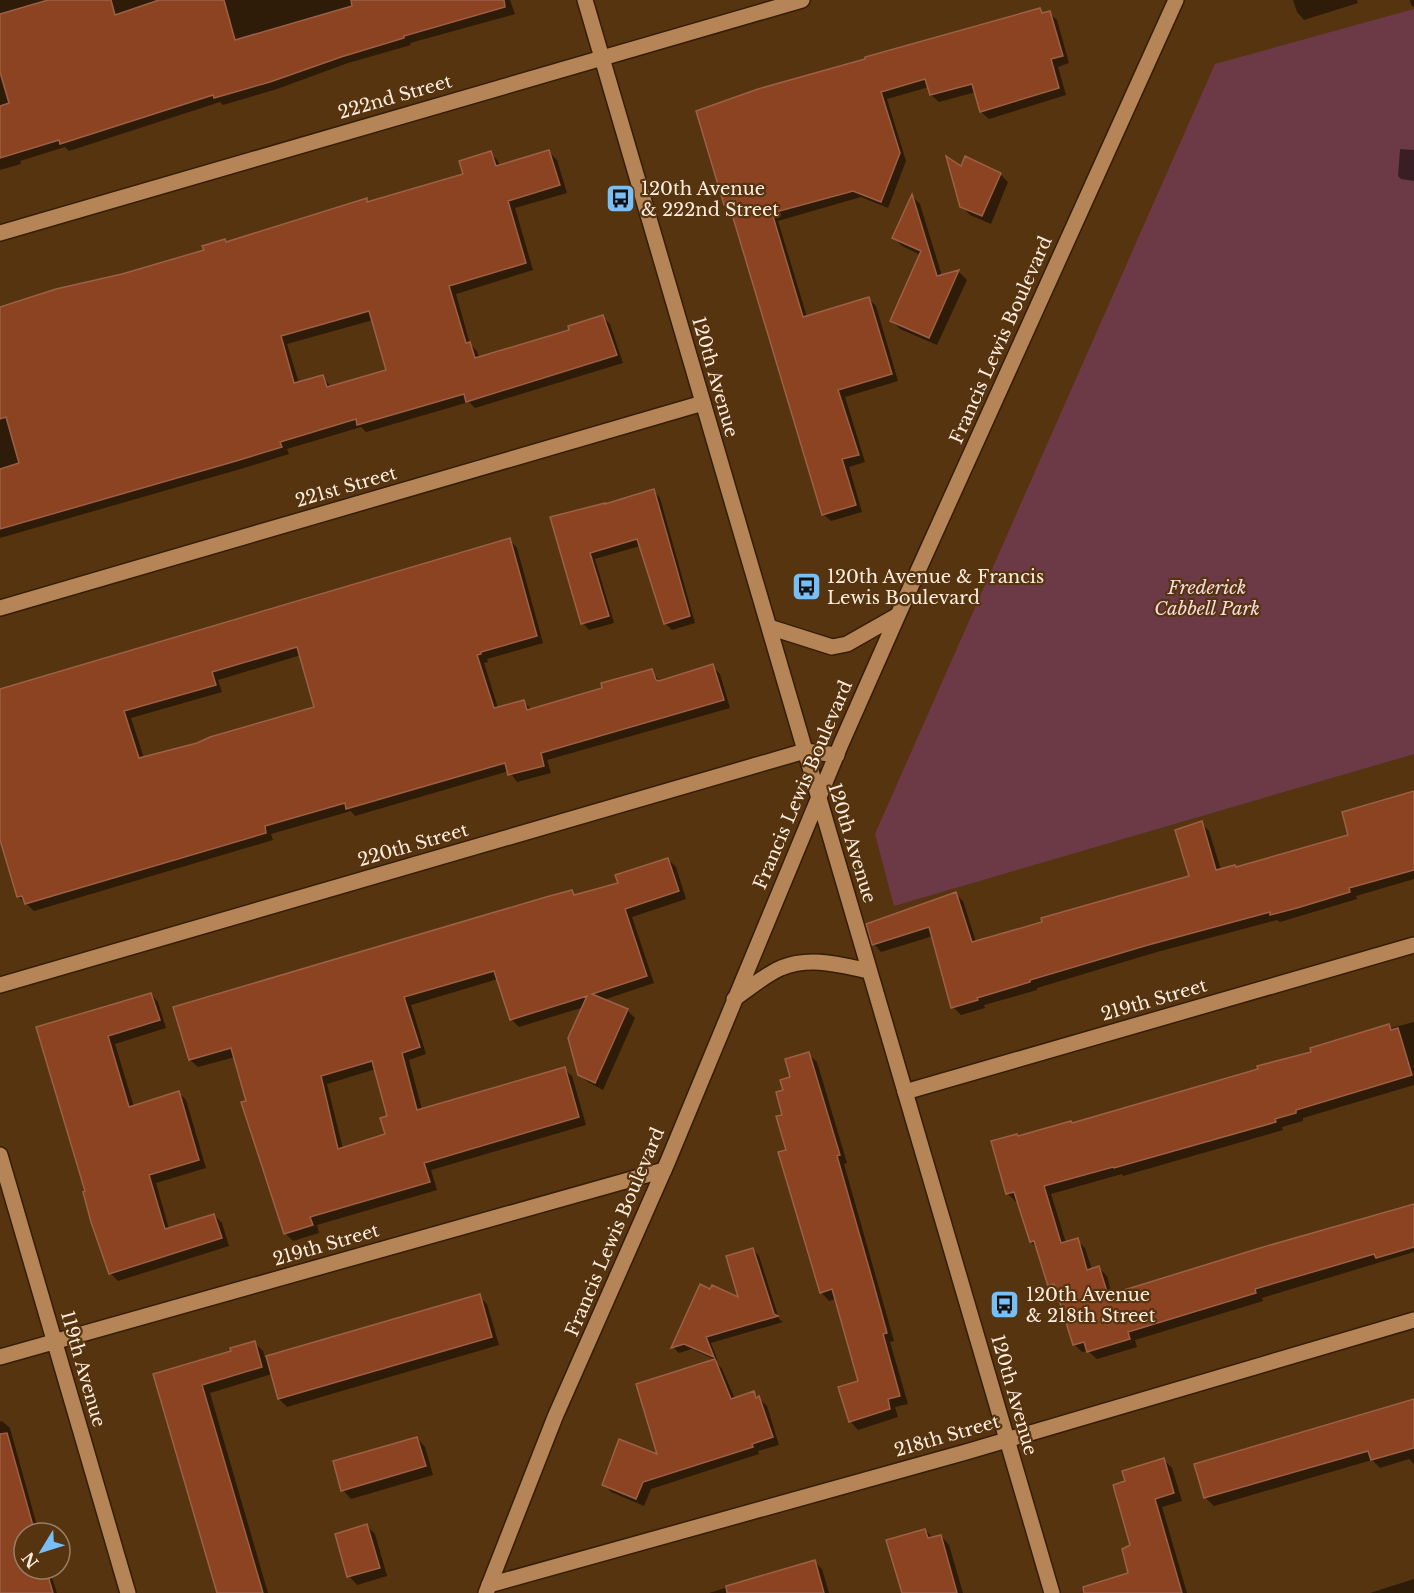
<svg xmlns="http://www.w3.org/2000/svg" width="1414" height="1593" font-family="'Libre Baskerville',serif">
  <rect width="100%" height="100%" fill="#563410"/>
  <path fill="#6c3a47" d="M 1414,9 L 1414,754 L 894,906 L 875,834 L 1215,64 Z"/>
  <path fill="#0007" fill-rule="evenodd" d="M 0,0 L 510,0 L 515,14 L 410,43 L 411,45 L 348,63 L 277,89 L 223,105 L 220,102 L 69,151 L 65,147 L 20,161 L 21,164 L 0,170 Z
    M 1293,0 L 1357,0 L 1358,3 L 1304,20 L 1297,12 Z
    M 1410,0 L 1414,0 L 1414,7 L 1411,5 Z
    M 1040,10 L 1044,14 L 1049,13 L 1057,20 L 1069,63 L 1058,67 L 1066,95 L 989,119 L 981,112 L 976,92 L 939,102 L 931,95 L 929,87 L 887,99 L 906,161 L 888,208 L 861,197 L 778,221 L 807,317 L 868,298 L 876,306 L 898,381 L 845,397 L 865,462 L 849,467 L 862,512 L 831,521 L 823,514 L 733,212 L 725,205 L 698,112 Z
    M 1400,149 L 1414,150 L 1414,181 L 1401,179 L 1398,176 Z
    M 549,152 L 557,160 L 567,193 L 515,208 L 533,270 L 456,294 L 470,344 L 477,351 L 479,358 L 571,331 L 603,317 L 610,324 L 623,363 L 475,408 L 469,402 L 366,432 L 361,427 L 287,449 L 289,454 L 244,468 L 0,538 L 0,307 L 123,275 L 366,200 L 369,203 L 465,175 L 491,153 L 498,161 L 500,167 ZM 373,320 L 388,371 L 331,387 L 323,377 L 299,383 L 287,344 Z
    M 961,168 L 1000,174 L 1008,182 L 991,224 L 970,215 L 962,206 Z
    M 913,197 L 920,204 L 942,276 L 959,272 L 967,280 L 937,345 L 900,329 L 892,321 L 921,255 L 902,246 L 894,238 Z
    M 654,491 L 660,498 L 695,623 L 672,630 L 665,623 L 640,546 L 595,559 L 614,623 L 589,630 L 583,623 L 552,518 Z
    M 510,540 L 517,548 L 543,643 L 487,659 L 488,662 L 484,663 L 498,708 L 524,702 L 532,710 L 604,689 L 652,671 L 660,682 L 712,666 L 720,674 L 730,708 L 547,760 L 551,773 L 517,782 L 509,771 L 355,816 L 351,811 L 271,834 L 273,840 L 34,911 L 19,897 L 0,834 L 0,690 ZM 301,655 L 316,708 L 144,758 L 131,718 L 222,692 L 218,680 Z
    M 1414,793 L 1414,879 L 1356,896 L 1357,899 L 1280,922 L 1277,920 L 1157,952 L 1037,988 L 1037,990 L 984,1005 L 985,1008 L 961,1015 L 953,1007 L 933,936 L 881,952 L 874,944 L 956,894 L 963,901 L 976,942 L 1191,877 L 1201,823 L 1209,831 L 1221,870 L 1237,868 L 1350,836 Z
    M 668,859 L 676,867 L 686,899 L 632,917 L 654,983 L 603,1000 L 627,1010 L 635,1018 L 603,1090 L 588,1082 L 579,1074 L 584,1007 L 519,1027 L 511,1019 L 498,979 L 411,1005 L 426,1054 L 409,1060 L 422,1110 L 564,1069 L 572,1076 L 586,1125 L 431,1170 L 437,1190 L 317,1225 L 319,1233 L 293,1241 L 285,1233 L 235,1057 L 198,1067 L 190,1060 L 572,892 L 575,896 L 620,884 ZM 376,1069 L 389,1117 L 387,1135 L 343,1149 L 327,1084 Z
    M 151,994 L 158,1002 L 166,1028 L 115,1044 L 134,1107 L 179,1093 L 186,1100 L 206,1168 L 156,1183 L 169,1229 L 214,1215 L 222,1223 L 229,1246 L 118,1281 L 110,1273 L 38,1028 Z
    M 1414,1022 L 1414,1085 L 1303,1118 L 1303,1121 L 1282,1127 L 1283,1130 L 1123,1176 L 1122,1174 L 1051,1194 L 1066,1243 L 1077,1240 L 1085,1248 L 1092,1270 L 1099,1268 L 1107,1276 L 1112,1295 L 1414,1205 L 1414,1252 L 1262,1298 L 1263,1301 L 1135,1340 L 1137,1347 L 1097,1359 L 1088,1351 L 1082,1352 L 1074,1344 L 1058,1294 L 1049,1285 L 1038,1249 L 1031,1242 L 1018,1201 L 1016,1202 L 1008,1194 L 1019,1137 L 1072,1125 L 1313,1053 L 1388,1025 L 1391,1028 Z
    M 808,1054 L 817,1062 L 847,1163 L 844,1164 L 894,1341 L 890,1342 L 908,1404 L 895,1407 L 898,1417 L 858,1430 L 850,1421 L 860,1382 L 836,1299 L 829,1301 L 821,1292 L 788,1151 L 784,1116 L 785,1091 Z
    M 753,1249 L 759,1256 L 779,1319 L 783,1322 L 711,1343 L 718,1361 L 692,1349 L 679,1353 L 673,1347 L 700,1286 L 740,1300 Z
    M 479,1296 L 487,1304 L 499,1345 L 287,1407 L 279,1399 L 272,1374 L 210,1393 L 268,1593 L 219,1593 L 155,1375 L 233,1352 L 255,1343 L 263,1351 L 265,1358 Z
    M 715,1361 L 722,1369 L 735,1399 L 754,1393 L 767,1406 L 779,1445 L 758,1451 L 759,1454 L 651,1489 L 644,1506 L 611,1492 L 603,1484 L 660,1457 Z
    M 1414,1400 L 1414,1464 L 1409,1459 L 1380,1468 L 1372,1460 L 1214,1506 L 1205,1497 Z
    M 2,1421 L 10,1428 L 39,1533 L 24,1533 L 24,1569 L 49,1569 L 57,1593 L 0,1593 L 0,1422 Z
    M 417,1438 L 425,1447 L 433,1475 L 351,1499 L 343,1490 Z
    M 1164,1460 L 1172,1468 L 1182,1501 L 1162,1507 L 1187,1593 L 1129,1593 L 1132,1546 L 1127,1482 Z
    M 367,1526 L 375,1534 L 387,1576 L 357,1585 L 349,1576 Z
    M 925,1530 L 933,1538 L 941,1536 L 949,1545 L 963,1593 L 905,1593 Z
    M 814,1561 L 822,1569 L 829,1593 L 709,1593 Z
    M 1414,1579 L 1414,1593 L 1370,1593 Z"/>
  <path fill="#8c4321" stroke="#9c6047" stroke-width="1.5" fill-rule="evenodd" d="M 48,0 L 111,0 L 115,15 L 159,0 L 224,0 L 235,40 L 352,6 L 351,0 L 504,0 L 505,7 L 404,36 L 404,38 L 341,57 L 270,82 L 214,98 L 213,95 L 60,144 L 59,140 L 0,158 L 0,106 L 9,103 L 0,72 L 0,14 Z
    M 1040,8 L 1042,13 L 1050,11 L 1063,56 L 1051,59 L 1059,88 L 980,112 L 972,84 L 930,95 L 925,79 L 881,92 L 900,153 L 881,202 L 853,191 L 772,213 L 803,317 L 869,297 L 892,374 L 838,390 L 859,455 L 842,459 L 856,505 L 822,515 L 729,204 L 724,205 L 696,111 L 758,89 L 865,59 L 865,57 Z
    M 549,150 L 560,185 L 508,201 L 526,263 L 449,286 L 466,343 L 470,342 L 475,358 L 569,330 L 568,326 L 603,315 L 617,355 L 466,402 L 464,394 L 357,425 L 356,419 L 280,442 L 282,447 L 236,461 L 0,529 L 0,469 L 19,463 L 6,417 L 0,419 L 0,307 L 56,289 L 122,274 L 204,250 L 202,246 L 225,239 L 226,242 L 367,198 L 367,202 L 463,174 L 459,161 L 491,151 L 496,166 ZM 369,311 L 386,370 L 327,387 L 323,375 L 294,383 L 281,336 Z
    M 946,156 L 961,166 L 965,156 L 1001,173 L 982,216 L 960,207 Z
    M 912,194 L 937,276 L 959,270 L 929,338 L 890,321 L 921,251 L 892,238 Z
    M 654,489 L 690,616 L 664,624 L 637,539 L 590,553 L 609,616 L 581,624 L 550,517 L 605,503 L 605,504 Z
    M 510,538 L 537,636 L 481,652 L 481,654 L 477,655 L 494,708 L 524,700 L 527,710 L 602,688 L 601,683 L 652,669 L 656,680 L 659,681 L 713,664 L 724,700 L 541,753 L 544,766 L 508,775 L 505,763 L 346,809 L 345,803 L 265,826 L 266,833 L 25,904 L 22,896 L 17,897 L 0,840 L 0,689 ZM 297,647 L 314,707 L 210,737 L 197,743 L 139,758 L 124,711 L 216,685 L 212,672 Z
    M 1414,791 L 1414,870 L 1349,888 L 1350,892 L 1297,908 L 1270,915 L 1270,912 L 1148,945 L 1030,980 L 1030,982 L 977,998 L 978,1000 L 951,1008 L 929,927 L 872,945 L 866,924 L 956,892 L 972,942 L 1042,922 L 1041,918 L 1189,876 L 1175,830 L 1202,821 L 1216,870 L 1235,865 L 1236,867 L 1348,835 L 1342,812 Z
    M 668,858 L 679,891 L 625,909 L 647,976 L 592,994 L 628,1009 L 595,1083 L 578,1075 L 568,1038 L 587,996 L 510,1020 L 494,971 L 404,997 L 420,1047 L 402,1053 L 417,1110 L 565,1067 L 579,1117 L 424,1163 L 430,1182 L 310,1217 L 313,1225 L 284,1234 L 241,1102 L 246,1101 L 231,1048 L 189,1060 L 173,1007 L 546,897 L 572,890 L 574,895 L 618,883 L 615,875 ZM 372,1061 L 387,1116 L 380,1118 L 385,1134 L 338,1149 L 321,1076 Z
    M 151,993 L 160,1020 L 108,1036 L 129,1107 L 179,1091 L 199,1160 L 149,1175 L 165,1229 L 214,1214 L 222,1238 L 109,1274 L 91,1222 L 83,1192 L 85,1191 L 36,1027 Z
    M 1389,1024 L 1391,1030 L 1398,1028 L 1412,1075 L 1296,1110 L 1296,1113 L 1275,1119 L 1276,1122 L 1114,1168 L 1113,1167 L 1044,1186 L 1061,1243 L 1078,1238 L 1087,1270 L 1099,1266 L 1108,1295 L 1260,1248 L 1414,1204 L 1414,1247 L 1376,1258 L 1374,1254 L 1255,1289 L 1256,1293 L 1128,1332 L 1130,1339 L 1100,1348 L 1087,1352 L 1084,1342 L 1073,1345 L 1054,1284 L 1048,1286 L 1034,1241 L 1030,1242 L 1014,1192 L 1006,1194 L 991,1141 L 1017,1134 L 1018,1136 L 1071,1121 L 1072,1123 L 1258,1069 L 1257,1066 L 1311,1052 L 1310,1048 Z
    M 809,1052 L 840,1155 L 837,1156 L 873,1282 L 887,1333 L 883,1334 L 900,1396 L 888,1399 L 890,1409 L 849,1422 L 838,1387 L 858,1381 L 832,1289 L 820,1293 L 778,1152 L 786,1150 L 776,1116 L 782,1115 L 776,1092 L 783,1090 L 780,1080 L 790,1077 L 785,1059 Z
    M 753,1248 L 774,1314 L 778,1316 L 706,1337 L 714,1357 L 684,1344 L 671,1348 L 700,1284 L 710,1289 L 712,1285 L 738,1297 L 726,1256 Z
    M 480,1294 L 492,1337 L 278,1399 L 266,1356 Z
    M 255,1341 L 262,1367 L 202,1385 L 263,1593 L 217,1593 L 153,1374 L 231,1351 L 230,1348 Z
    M 715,1359 L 731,1399 L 754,1391 L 756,1398 L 759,1396 L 773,1437 L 752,1444 L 753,1447 L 643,1482 L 636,1499 L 602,1485 L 619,1439 L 657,1454 L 636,1384 Z
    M 1414,1399 L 1414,1448 L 1371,1460 L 1368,1451 L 1204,1498 L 1194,1464 Z
    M 7,1433 L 35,1533 L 24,1533 L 24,1569 L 46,1569 L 53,1593 L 0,1593 L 0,1434 Z
    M 417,1437 L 426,1466 L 341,1491 L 333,1461 Z
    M 1164,1458 L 1174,1493 L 1155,1499 L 1182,1593 L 1084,1593 L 1083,1587 L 1128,1573 L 1122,1549 L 1130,1545 L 1113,1485 L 1125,1481 L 1122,1471 Z
    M 367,1524 L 380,1568 L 347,1577 L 335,1534 Z
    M 925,1529 L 928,1538 L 941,1535 L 957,1593 L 902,1593 L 886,1540 Z
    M 815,1560 L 824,1593 L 727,1593 L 726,1586 Z"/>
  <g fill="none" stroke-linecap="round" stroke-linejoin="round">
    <defs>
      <path id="street" d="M 0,233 L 802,0
        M 0,608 L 703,403
        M 0,985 L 805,751 L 837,755
        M 905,1092 L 1414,945
        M 0,1155 L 128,1593
        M 0,1357 L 664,1170
        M 489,1585 L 966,1452 L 1414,1320"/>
      <path id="secondary" d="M 585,0 L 1052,1593
        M 769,627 L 832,647 L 847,644 L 898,615
        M 734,999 C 748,989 765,975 781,968 C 811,956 840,965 869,971
        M 486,1593 L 555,1417 L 668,1161 L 841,744 L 898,615 L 1176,0"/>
    </defs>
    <use href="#street" stroke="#351e05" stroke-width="18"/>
    <use href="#secondary" stroke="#351e05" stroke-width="18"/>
    <use href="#street" stroke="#b68557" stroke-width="15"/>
    <use href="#secondary" stroke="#b68557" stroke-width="15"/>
  </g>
  <defs>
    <symbol id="bus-square" viewBox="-11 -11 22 22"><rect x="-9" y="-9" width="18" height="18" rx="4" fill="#78bff7" stroke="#563410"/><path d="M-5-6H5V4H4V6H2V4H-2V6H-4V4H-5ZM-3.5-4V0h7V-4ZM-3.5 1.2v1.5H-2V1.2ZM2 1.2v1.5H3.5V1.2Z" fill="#111"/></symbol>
  </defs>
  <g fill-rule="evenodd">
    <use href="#bus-square" x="604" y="182" width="33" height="33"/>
    <use href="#bus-square" x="790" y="570" width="33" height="33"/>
    <use href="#bus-square" x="988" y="1288" width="33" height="33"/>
  </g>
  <g text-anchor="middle" stroke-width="4.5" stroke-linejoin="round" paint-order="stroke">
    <g font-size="18" fill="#feeddf" stroke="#563410">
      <text transform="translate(395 97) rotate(-16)" y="6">222nd Street</text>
      <text transform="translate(1001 340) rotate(-66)" y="6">Francis Lewis Boulevard</text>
      <text transform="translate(715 377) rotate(74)" y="6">120th Avenue</text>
      <text transform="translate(346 487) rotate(-16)" y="6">221st Street</text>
      <text transform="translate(803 785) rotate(-67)" y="6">Francis Lewis Boulevard</text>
      <text transform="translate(852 843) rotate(73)" y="6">120th Avenue</text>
      <text transform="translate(413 845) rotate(-16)" y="6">220th Street</text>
      <text transform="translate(1154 1000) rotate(-16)" y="6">219th Street</text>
      <text transform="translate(615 1232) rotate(-67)" y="6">Francis Lewis Boulevard</text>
      <text transform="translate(326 1245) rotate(-16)" y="6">219th Street</text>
      <text transform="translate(83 1369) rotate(74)" y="6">119th Avenue</text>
      <text transform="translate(1014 1395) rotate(74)" y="6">120th Avenue</text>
      <text transform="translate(947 1436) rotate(-16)" y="6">218th Street</text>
    </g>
    <g font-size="18" fill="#feeddf" stroke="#563410" text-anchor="start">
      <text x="641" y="195">120th Avenue<tspan x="641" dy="21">&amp; 222nd Street</tspan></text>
      <text x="827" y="583">120th Avenue &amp; Francis<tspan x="827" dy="21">Lewis Boulevard</tspan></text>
      <text x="1026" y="1301">120th Avenue<tspan x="1026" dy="21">&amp; 218th Street</tspan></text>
    </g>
    <g font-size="18" font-style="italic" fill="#f4dbe0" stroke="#563410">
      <text x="1207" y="594">Frederick<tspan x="1207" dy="21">Cabbell Park</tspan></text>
    </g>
  </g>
  <g transform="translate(42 1551) rotate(232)"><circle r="28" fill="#563410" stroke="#997e63" stroke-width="1.5"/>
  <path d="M0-4.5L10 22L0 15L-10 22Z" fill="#78bff7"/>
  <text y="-9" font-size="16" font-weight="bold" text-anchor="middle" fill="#feeddf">N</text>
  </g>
</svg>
